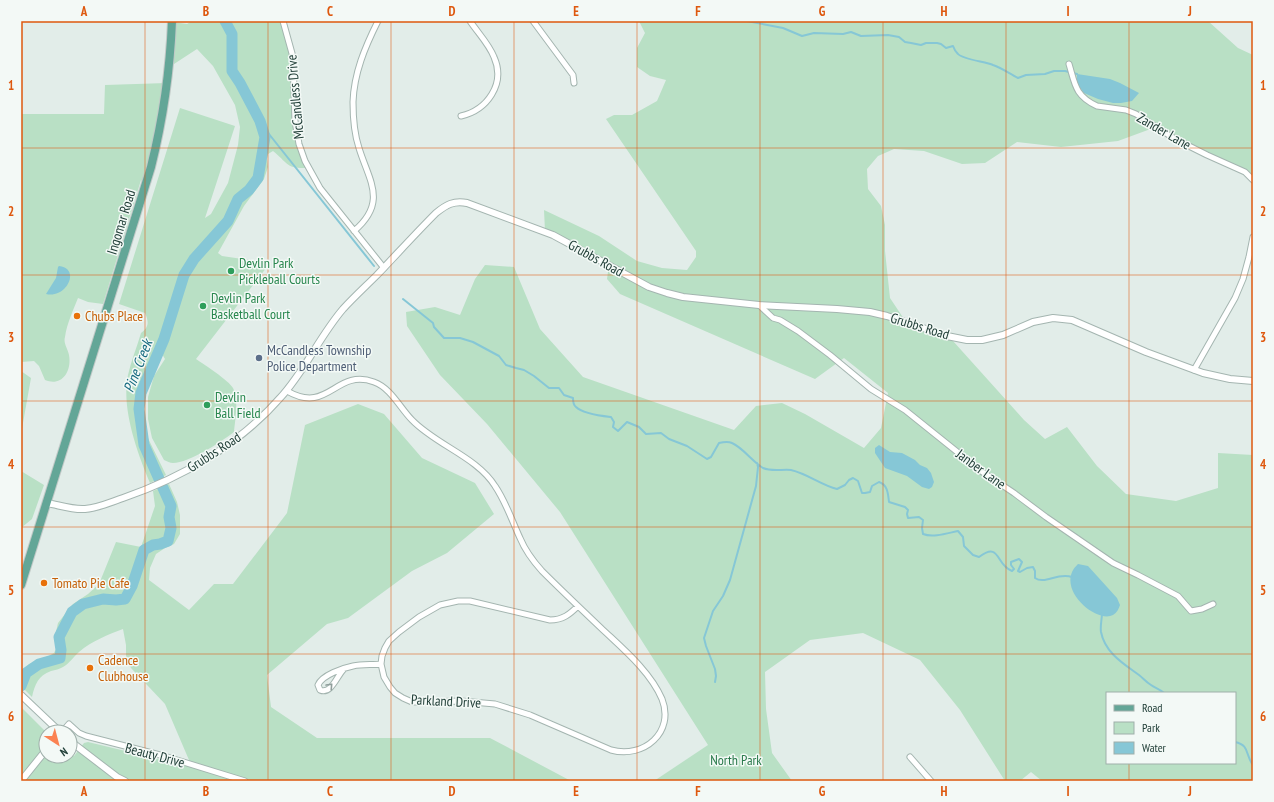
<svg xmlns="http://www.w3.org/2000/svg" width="1274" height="802" font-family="'PT Sans Narrow',sans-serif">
  <rect width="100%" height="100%" fill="#e2ede9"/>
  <path fill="#b9e0c5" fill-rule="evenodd" d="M 192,21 L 283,21 L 291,50 L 295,121 L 308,168 C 286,169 288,163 273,151 L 268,154 L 267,159 L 268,167 L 264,179 L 244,206 L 218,253 L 222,256 L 270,263 L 196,359 C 205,365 228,380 233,388 C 239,398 235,421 234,432 C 221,442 189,463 173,463 C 170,463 167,461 164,460 L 152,438 L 148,419 L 148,397 L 154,376 L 165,359 L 162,354 L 145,382 L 139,407 L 144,430 L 166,475 L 150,483 C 137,452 121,408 128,375 C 131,361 137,347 141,333 C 149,327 149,322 145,313 L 119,304 L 180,108 L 235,126 L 205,218 L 211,214 L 228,183 L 238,145 L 240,127 L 235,105 L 213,66 L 197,49 L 174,64 L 169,64 L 172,22 L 187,24 Z
    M 639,21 L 1208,21 L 1238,48 L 1253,55 L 1253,180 L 1251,177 L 1156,127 L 1118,141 L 1061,147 L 1017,142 L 985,163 L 962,164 L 924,151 L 894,149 L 878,156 L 867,169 L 868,189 L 881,206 L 885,225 L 885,251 L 890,298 L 910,328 L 953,341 L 1024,420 L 1045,439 L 1067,427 L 1097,466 L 1126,494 L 1176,501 L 1218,488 L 1218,453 L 1253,455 L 1253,781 L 1042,781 L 1031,772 L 1020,781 L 1005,781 L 960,710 L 920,660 L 863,633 L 810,640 L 765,672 L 766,709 L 772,753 L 792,781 L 654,781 L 708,745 L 560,512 L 487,424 L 440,375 L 407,326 L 406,312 L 435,307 L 460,315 L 475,279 L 485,265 L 514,267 L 540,329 L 583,377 L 734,430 L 756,406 L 782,403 L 805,414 L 864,448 L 881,428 L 888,393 L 844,358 L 815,379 L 620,294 L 607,279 L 609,265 L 545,231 L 544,210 L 599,236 L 637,261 L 662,268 L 687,270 L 696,257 L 696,251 L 606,119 L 614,115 L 632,115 L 657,101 L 666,80 L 650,76 L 637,67 L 637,48 L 645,33 ZM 1107,693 L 1235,693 L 1235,763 L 1107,763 Z
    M 167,83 L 146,184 L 141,180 L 103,304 L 88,302 L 78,298 C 73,311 67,323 65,337 C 63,343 68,349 69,355 C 72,371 62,387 45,380 L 39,366 L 34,361 L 21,362 L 21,114 L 104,114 L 105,85 Z
    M 21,371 L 31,378 L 21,434 Z
    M 358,404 L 384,414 L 422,458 L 475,483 L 494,514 L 447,553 L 412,571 L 348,618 L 327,624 L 267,675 L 271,707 L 317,738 L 490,738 L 571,781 L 21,781 L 21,707 L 46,732 L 46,756 L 70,756 L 70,753 L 74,756 L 84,743 L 88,742 L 192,767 L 165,704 L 131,668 L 126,660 L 126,645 L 123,629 C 107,635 92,641 79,652 C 73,657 70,663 63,667 C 60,669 55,670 51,671 C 38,676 35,684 32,697 L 21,686 L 21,671 L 29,664 L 49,656 L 54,653 L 56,649 L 55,636 L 58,623 L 73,604 L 88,594 L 99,584 L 116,542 L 141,547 L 155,506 L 153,491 L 169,484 L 177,502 L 180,515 L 180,534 L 174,544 L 165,548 L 156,554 L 150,568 L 149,580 L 189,610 L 214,584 L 233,584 L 287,513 L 305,425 Z
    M 21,471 L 44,485 L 32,519 L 21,528 Z"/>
  <path fill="#86c7d6" d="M 1077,74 L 1110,79 L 1120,83 L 1139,93 L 1132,101 L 1121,103 L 1113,103 L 1098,99 L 1084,93 L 1077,84 Z
    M 59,266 C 81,268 67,299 46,294 L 56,278 L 58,267 Z
    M 879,445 L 890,452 L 902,453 L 915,460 L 920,465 L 927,468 L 931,473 L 934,482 L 932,487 L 929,489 L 922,487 L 907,476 L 885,468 L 875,453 L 875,448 Z
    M 1078,564 L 1088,566 L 1117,598 L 1120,605 C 1119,608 1117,613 1113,615 C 1096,624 1053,587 1078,564 Z"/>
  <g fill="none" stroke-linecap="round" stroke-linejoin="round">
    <path stroke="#86c7d6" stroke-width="2" d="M 747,21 L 783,28 L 802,36 L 814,33 L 843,34 L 851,32 L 861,36 L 888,35 L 899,37 L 905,42 L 911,43 L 921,45 L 926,43 L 937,43 L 941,44 L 946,48 L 953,46 C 954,49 956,52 958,54 C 962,59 986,62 993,65 C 1002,68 1010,74 1018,78 L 1026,75 L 1045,74 L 1054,71 L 1065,71 L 1077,74
      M 261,124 L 374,266
      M 403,299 L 433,323 L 434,327 L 444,338 L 460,338 L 473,342 L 499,356 L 506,365 L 516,368 L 524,370 L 534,376 L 549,388 L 559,388 L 564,395 L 573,398 C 573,401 573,405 576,407 C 583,414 602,416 611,417 L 614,422 L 613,427 L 618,431 L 627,422 L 639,427 L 646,434 L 661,433 L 669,439 L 687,446 L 707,459 L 711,457 L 719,443 C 723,442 728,441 732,443 C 742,447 753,462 763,468 C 772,472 782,469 791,470 C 808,474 821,485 837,489 L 845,485 L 849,480 L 853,478 L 858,481 L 862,493 L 865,493 L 870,492 L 872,486 L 879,482 C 888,485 888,494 889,502 L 905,507 L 908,510 L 907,514 L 908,518 L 919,517 L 923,520 L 922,528 L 923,534 C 933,538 948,533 958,531 L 963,537 L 964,546 L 973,555 L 979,557 C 1001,541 995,565 1012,571 L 1014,569 L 1011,565 L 1011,562 L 1019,559 L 1022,562 L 1018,571 L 1020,572 L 1027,568 L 1033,567 L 1035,571 L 1035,578 C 1045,585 1057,572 1072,577
      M 1102,613 C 1102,619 1100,626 1101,632 C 1105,653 1124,664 1139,675 C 1143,678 1146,682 1151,685 C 1155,688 1160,689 1164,693
      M 715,682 L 716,676 L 715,669 L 706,646 L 704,638 L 713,611 L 723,596 L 730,580 L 756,486 L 758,467 L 757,463
      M 1235,742 C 1250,745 1245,755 1253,765"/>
    <path stroke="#86c7d6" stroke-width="11" d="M 21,686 L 26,673 L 39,664 L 60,658 L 61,650 L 59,637 L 72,612 L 83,604 L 103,599 L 116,600 L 125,599 L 132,586 L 144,550 L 153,545 L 160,544 L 168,541 L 171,528 L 169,517 L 171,506 L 144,445 L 139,409 L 141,393 L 164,339 L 184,275 L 194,259 L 228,221 L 238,199 L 249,190 L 258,178 L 265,137 L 260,121 L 240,83 L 232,71 L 232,34 L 225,21"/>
    <defs>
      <path id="minor" d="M 283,21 L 293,57 L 295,121 L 299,144 L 305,161 L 320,188 L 384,268
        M 533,21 L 573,75 L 574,83
        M 1069,64 C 1075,84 1075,96 1097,106 L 1126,110 L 1136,114 L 1175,139 L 1207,155 L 1245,172 L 1253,180
        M 461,116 C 487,110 506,84 494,57 C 489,44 478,33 470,21
        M 354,231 C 388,202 369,181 359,148 C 354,133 353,118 353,102 C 354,73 365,47 378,21
        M 759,305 L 773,318 L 780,320 L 798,331 L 830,355 L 871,389 L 905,410 L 981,471 L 1014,493 L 1046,517 L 1113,563 L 1138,575 L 1178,596 L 1191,611 L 1202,609 L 1213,604
        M 1194,370 L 1235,298 L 1243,279 L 1249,257 L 1253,237
        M 287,391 C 329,415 335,368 374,382 C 391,388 400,408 412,420 C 436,445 477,457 495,486 C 506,502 512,521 520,538 C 525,550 533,561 542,571 C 561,590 581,609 601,628 C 622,648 650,671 662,699 C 675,732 644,759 611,750 L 530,715 L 495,704 L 461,701 L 424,702 L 412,702 L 403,698 L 395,693 L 390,687 L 384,677 L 381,664 L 382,656 L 385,648 L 389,641 L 399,632 L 419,617 L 440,605 L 458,601 L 470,601 L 550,620 C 563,620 570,614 578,606
        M 343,670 C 337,676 331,695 320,690 L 318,685 C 322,675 343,668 353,666 C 362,664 372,665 381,664
        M 62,732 L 69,724 L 79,733 L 86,736 L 164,756 L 245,781
        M 910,757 L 931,781"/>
      <path id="tertiary" d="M 47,503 C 59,505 72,510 85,509 C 98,508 111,502 123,498 C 181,478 239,445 280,398 C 305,371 319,337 343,309 C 354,297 366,286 377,275 C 397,254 416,233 436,213 C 446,205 454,200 467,203 L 553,235 L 649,287 L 667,293 L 683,297 L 759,305 L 837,309 L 870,312 L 887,316 L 947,336 L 967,340 L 982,340 L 1003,335 L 1033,322 L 1053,318 L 1072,320 L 1146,352 L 1203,373 L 1230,379 L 1253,381
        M 21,695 L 60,732
        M 70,741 L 117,777 L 125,781
        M 21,781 L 46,750"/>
      <path id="primary" d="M 21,585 L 151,167 C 163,119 170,71 172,21"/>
    </defs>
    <use href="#minor" stroke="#a4b5b0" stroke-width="7"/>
    <use href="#tertiary" stroke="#a4b5b0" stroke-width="8"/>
    <use href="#primary" stroke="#c1c9c7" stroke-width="10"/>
    <use href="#minor" stroke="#fff" stroke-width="5"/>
    <use href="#tertiary" stroke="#fff" stroke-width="6"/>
    <use href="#primary" stroke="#63a697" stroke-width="8"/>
  </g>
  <defs><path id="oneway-chevron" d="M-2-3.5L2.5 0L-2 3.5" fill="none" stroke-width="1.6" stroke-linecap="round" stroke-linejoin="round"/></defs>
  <use stroke="#909f9c" href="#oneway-chevron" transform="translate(330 686) rotate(-47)"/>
  <path fill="none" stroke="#de580e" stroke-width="1" stroke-opacity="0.55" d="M 145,21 L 145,781M 268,21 L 268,781M 391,21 L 391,781M 514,21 L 514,781M 637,21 L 637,781M 760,21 L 760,781M 883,21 L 883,781M 1006,21 L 1006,781M 1129,21 L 1129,693M 21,148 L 1253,148M 21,275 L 1253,275M 21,401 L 1253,401M 21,527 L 1253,527M 21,654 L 1253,654M 1129,763 L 1129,781"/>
  <g fill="#2e9e5b" stroke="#f3f9f6" stroke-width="1.5">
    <circle cx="231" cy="271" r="4"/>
    <circle cx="203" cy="306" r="4"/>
    <circle cx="207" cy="405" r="4"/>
  </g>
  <g fill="#e8710a" stroke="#f3f9f6" stroke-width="1.5">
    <circle cx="77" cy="316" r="4"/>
    <circle cx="44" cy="583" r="4"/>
    <circle cx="90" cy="668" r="4"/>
  </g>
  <circle fill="#5c6f8a" stroke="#f3f9f6" stroke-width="1.5" cx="259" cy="358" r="4"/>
  <g text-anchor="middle" stroke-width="3" stroke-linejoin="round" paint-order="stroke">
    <g font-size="14" fill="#213f38" stroke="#f3f9f6">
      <text transform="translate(295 97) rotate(-95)" y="5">McCandless Drive</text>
      <text transform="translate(1164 131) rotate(30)" y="5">Zander Lane</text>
      <text transform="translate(121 222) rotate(-73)" y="5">Ingomar Road</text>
      <text transform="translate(596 258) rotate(29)" y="5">Grubbs Road</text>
      <text transform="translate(920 326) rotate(17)" y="5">Grubbs Road</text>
      <text transform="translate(214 452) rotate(-33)" y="5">Grubbs Road</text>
      <text transform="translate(981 469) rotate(36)" y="5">Janber Lane</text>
      <text transform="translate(446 701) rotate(3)" y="5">Parkland Drive</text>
      <text transform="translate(155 755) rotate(15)" y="5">Beauty Drive</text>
    </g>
    <g font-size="14" fill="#27864d" stroke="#f3f9f6" text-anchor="start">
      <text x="239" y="268">Devlin Park<tspan x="239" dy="16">Pickleball Courts</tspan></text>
      <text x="211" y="303">Devlin Park<tspan x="211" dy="16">Basketball Court</tspan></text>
      <text x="215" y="402">Devlin<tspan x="215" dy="16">Ball Field</tspan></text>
    </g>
    <g font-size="14" fill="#c56008" stroke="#f3f9f6" text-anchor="start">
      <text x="85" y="321">Chubs Place</text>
      <text x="52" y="588">Tomato Pie Cafe</text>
      <text x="98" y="665">Cadence<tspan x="98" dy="16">Clubhouse</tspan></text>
    </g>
    <g font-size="14" fill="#4e5e75" stroke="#f3f9f6" text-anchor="start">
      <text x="267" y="355">McCandless Township<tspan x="267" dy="16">Police Department</tspan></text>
    </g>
    <g font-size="14" fill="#28794a" stroke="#f3f9f6">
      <text x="736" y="765">North Park</text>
    </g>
    <g font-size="15" font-style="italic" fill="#166a80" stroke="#f3f9f6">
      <text transform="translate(138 366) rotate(-69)" y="5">Pine Creek</text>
    </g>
  </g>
  <rect width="1274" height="802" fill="none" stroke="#f3f9f6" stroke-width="44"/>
  <rect x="1106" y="692" width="130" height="72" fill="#f3f9f6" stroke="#9fafaa"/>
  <rect x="1114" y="705" width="20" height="6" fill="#63a697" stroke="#9fafaa"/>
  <text x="1142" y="712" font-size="12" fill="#213f38">Road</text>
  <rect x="1114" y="722" width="20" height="12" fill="#b9e0c5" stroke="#9fafaa"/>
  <text x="1142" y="732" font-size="12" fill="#213f38">Park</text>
  <rect x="1114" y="742" width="20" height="12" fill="#86c7d6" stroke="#9fafaa"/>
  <text x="1142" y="752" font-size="12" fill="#213f38">Water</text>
  <g transform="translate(58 744) rotate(144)"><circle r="19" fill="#f3f9f6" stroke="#9fafaa"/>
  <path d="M0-3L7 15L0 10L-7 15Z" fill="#fb8252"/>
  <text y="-6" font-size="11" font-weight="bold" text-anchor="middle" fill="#213f38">N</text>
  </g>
  <rect x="22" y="22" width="1230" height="758" fill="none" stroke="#de580e" stroke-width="1.5"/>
  <g font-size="13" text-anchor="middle" font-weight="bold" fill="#de580e">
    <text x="84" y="16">A</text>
    <text x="206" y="16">B</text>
    <text x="330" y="16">C</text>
    <text x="452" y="16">D</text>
    <text x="576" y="16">E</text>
    <text x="698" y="16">F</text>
    <text x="822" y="16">G</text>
    <text x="944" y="16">H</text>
    <text x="1068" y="16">I</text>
    <text x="1190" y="16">J</text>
    <text x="11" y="90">1</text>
    <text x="1263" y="90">1</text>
    <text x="11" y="216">2</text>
    <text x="1263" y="216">2</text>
    <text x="11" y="342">3</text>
    <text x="1263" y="342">3</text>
    <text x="11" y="469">4</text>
    <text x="1263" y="469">4</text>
    <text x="11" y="595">5</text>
    <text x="1263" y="595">5</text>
    <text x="11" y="721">6</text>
    <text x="1263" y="721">6</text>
    <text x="84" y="796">A</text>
    <text x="206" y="796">B</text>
    <text x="330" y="796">C</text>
    <text x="452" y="796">D</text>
    <text x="576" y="796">E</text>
    <text x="698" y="796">F</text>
    <text x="822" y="796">G</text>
    <text x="944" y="796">H</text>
    <text x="1068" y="796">I</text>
    <text x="1190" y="796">J</text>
  </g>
</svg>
